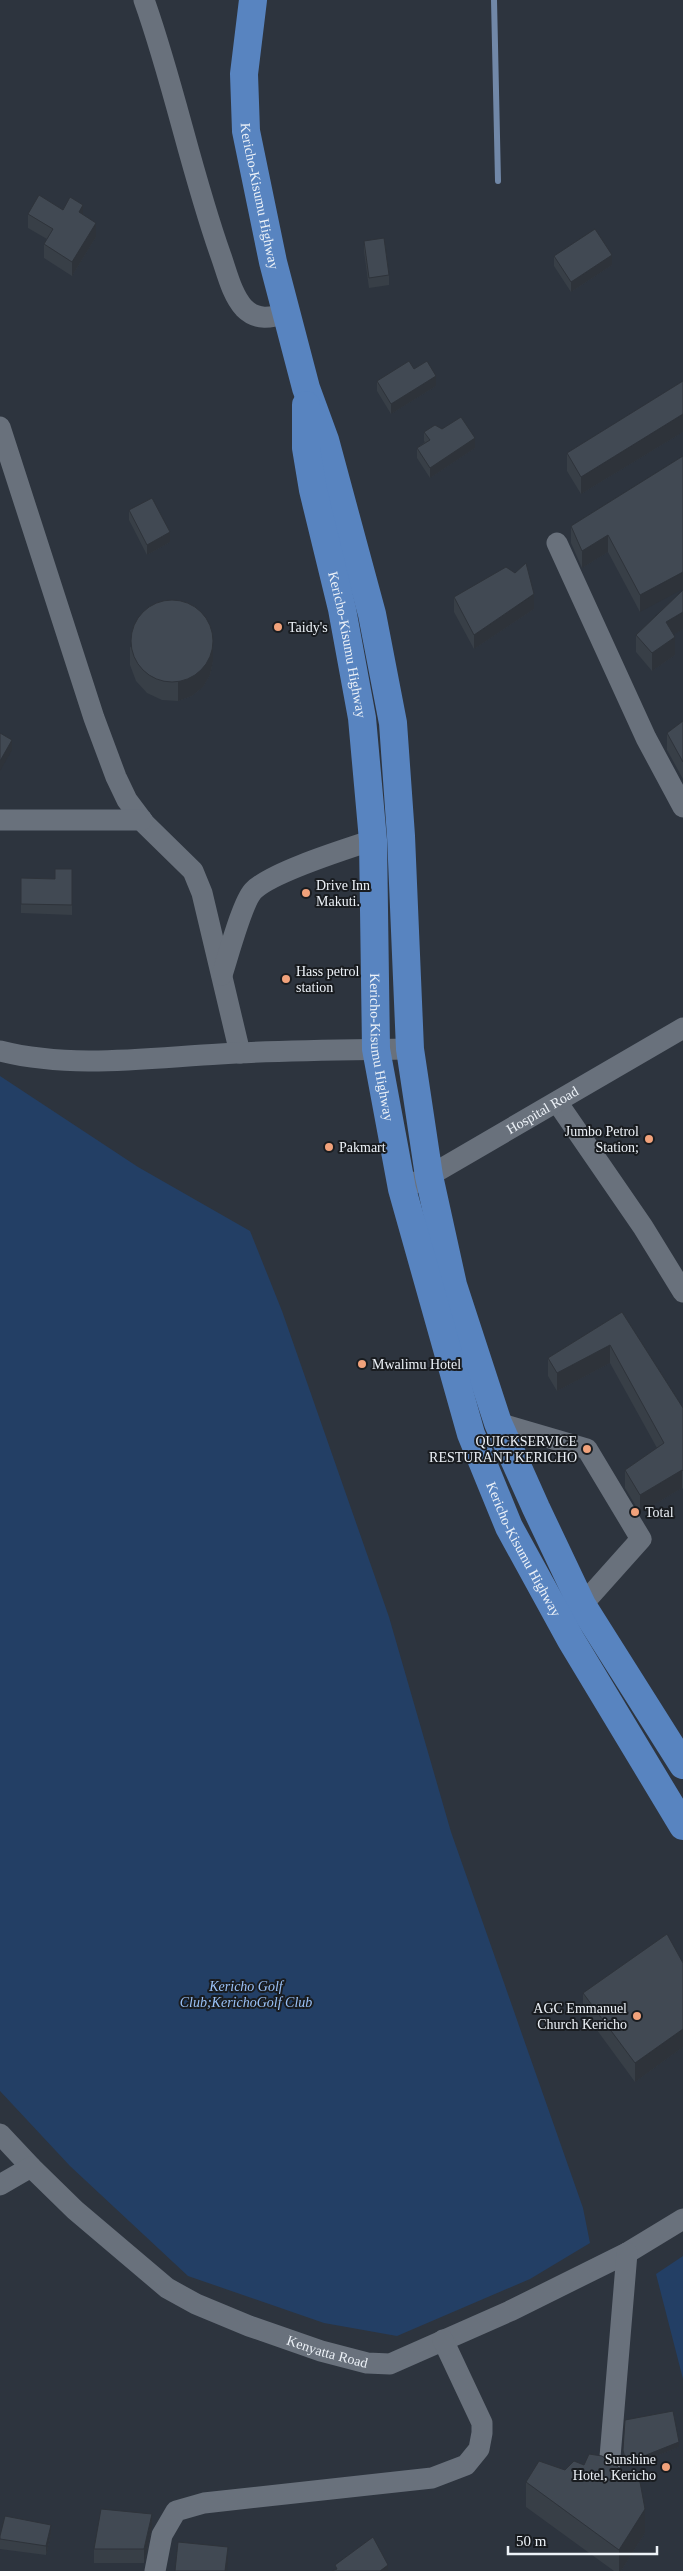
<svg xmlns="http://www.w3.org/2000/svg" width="683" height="2571" font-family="Georgia,serif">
  <rect width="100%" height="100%" fill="#2d343e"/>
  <path fill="#233f65" d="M 0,1076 L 138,1167 L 250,1231 L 282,1311 L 389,1617 L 451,1832 L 583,2208 L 590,2243 L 530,2279 L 397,2336 L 324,2323 L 188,2276 L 70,2166 L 0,2091 Z
    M 683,2256 L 683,2379 L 656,2274 Z"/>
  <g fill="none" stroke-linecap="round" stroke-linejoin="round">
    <path stroke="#7188a8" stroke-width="6" d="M 494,0 L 498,181"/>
    <g stroke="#69717c" stroke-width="21">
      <path d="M 144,0 C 174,84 191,172 221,256 C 227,273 232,295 244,308 C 257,321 271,318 287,313"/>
      <path d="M 0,427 L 94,718 L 116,777 L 127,800 L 145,824 L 193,871 L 202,893 L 240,1053"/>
      <path d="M 557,543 L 646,738 L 683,807"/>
      <path d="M 0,820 L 142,820"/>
      <path d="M 222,975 C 228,957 242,903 253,891 C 271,872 346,849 373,840"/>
      <path d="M 0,1051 C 71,1069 148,1058 220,1054 C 283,1050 347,1050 410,1049"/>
      <path d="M 557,1102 L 643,1227 L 683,1292"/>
      <path id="s1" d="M 402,1189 L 429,1176 L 683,1028"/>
      <path d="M 498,1423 L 587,1449 L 641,1539 L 582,1605"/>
      <path d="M 0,2134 L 31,2167"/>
      <path id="s2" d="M 0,2185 L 31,2167 L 75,2210 L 167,2288 L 196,2304 L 249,2326 L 321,2351 L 367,2363 L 390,2364 L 510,2311 L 627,2253 L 683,2219"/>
      <path d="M 609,2469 L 627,2253"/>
      <path d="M 155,2571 L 162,2535 L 176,2511 L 204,2503 L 432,2478 L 466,2465 L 479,2449 L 482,2433 L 482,2423 L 443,2340"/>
    </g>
    <g stroke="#5884c0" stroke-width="28">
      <path id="s3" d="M 253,0 L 244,74 L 246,131 L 273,262 L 306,388 L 325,440 L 372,614 L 393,723 L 401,836 L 410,1049 L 429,1176 L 453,1285 L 498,1423 L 536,1508 L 582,1605 L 683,1765"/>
      <path id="s4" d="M 306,405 L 306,448 L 313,490 L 342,609 L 362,718 L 373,840 L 376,1049 L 402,1189 L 471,1434 L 509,1527 L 571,1640 L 683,1826"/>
    </g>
  </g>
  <path fill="#383f47" d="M 63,210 L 83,215 L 96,237 L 72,276 L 44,258 L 44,244 L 47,239 L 28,228 L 28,214 Z
    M 364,241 L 389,275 L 389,285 L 369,288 L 364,251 Z
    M 554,256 L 612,265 L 571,292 L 554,266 Z
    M 414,369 L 436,386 L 391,414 L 377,391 L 377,381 Z
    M 683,381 L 683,432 L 581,494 L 567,471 L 567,453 Z
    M 424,432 L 475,448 L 430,478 L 417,458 L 417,448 L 425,442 L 424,441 Z
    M 683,456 L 640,612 L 608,552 L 582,568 L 571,543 L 571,526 Z
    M 129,510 L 170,542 L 147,555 L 129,520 Z
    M 683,590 L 683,629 L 674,634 L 675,655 L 652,671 L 636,652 L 636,635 Z
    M 454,597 L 534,609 L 474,649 L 454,612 Z
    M 130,647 L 213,661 L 210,675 L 203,687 L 192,696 L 178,701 L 162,700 L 147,693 L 136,681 L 130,665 Z
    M 683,721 L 683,779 L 667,750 L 667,733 Z
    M 72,869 L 72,915 L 21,913 L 21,878 L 55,879 Z
    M 622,1312 L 683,1408 L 683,1489 L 682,1488 L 640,1513 L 625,1488 L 625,1470 L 657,1448 L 610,1363 L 557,1391 L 548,1376 L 548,1358 Z
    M 683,1963 L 683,2047 L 635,2082 L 583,2011 L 583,1993 Z
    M 679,2447 L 626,2468 L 623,2455 L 623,2450 Z
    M 526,2482 L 645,2533 L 621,2571 L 614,2571 L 526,2507 Z
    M 152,2528 L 144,2563 L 94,2563 L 94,2549 Z
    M 51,2534 L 46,2555 L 0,2549 L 0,2536 Z"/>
  <path fill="#2e333a" d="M 83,205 L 83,219 L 79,212 Z
    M 96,223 L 96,237 L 72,276 L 72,262 Z
    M 612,255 L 612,265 L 571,292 L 571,282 Z
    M 436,376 L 436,386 L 391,414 L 391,404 Z
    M 683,414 L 683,432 L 581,494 L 581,477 Z
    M 475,438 L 475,448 L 430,478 L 430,468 Z
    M 170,532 L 170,542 L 147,555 L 147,545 Z
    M 608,535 L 608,552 L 582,568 L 582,551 Z
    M 683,572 L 683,589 L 640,612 L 640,595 Z
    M 534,594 L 534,609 L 474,649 L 474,635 Z
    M 683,612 L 683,629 L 666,639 L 666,622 Z
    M 675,637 L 675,655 L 652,671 L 652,653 Z
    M 213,643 L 213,661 L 210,675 L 203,687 L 192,696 L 178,701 L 178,682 Z
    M 12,740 L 12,750 L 0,771 L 0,761 Z
    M 610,1345 L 610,1363 L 557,1391 L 557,1373 Z
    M 682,1470 L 682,1488 L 640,1513 L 640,1495 Z
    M 683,2029 L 683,2047 L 635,2082 L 635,2063 Z
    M 679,2442 L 679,2447 L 626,2468 L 626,2463 Z
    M 645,2509 L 645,2533 L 621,2571 L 619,2571 L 619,2550 Z
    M 152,2514 L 152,2528 L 144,2563 L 144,2549 Z
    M 51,2525 L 51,2534 L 46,2555 L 46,2546 Z
    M 228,2547 L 228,2562 L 227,2571 L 225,2571 Z
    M 388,2565 L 388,2571 L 380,2571 Z"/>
  <path fill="#414953" stroke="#2e333a" d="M 39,195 L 63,210 L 70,197 L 83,205 L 79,212 L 96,223 L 72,262 L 44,244 L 53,229 L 28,214 Z
    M 595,229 L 612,255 L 571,282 L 554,256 Z
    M 384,238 L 389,275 L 369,278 L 364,241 Z
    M 409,361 L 414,369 L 427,361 L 436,376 L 391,404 L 377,381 Z
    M 683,381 L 683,414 L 581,477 L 567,453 Z
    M 461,417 L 475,438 L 430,468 L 417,448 L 430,440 L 424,432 L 435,425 L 442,429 Z
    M 683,456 L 683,572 L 640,595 L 608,535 L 582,551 L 571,526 Z
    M 152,498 L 170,532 L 147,545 L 129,510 Z
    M 526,563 L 534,594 L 474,635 L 454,597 L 506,567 L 515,573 Z
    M 683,590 L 683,612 L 666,622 L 675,637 L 652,653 L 636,635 Z
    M131 641a41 41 0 1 1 82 0a41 41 0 1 1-82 0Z
    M 683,721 L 683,762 L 667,733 Z
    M 0,733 L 12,740 L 0,761 Z
    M 55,869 L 72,869 L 72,905 L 21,904 L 21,878 L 55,879 Z
    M 622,1312 L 683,1408 L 683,1471 L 682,1470 L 640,1495 L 625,1470 L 664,1443 L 610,1345 L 557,1373 L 548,1358 Z
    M 667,1934 L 683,1963 L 683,2029 L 635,2063 L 583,1993 Z
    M 673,2411 L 679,2442 L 626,2463 L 623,2450 L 625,2420 Z
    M 589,2454 L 602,2456 L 640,2482 L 645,2509 L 619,2550 L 526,2482 L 539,2461 L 565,2470 L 574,2461 L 584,2465 Z
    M 101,2509 L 152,2514 L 144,2549 L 94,2549 Z
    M 5,2516 L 51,2525 L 46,2546 L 0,2539 L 0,2536 Z
    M 373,2537 L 388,2565 L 380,2571 L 332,2571 L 337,2569 L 335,2565 Z
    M 178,2542 L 228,2547 L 225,2571 L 175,2571 Z"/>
  <g fill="#f1a27b" stroke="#191c20" stroke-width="2">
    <circle cx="278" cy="627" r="5"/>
    <circle cx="306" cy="893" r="5"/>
    <circle cx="286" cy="979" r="5"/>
    <circle cx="649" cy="1139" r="5"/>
    <circle cx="329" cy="1147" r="5"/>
    <circle cx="362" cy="1364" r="5"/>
    <circle cx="587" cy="1449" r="5"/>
    <circle cx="635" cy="1512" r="5"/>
    <circle cx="637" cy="2016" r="5"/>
    <circle cx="666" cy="2467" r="5"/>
  </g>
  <g text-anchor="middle" stroke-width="4" stroke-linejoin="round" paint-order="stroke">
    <g font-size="14" fill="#edf2f8" stroke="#191c20">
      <text dy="5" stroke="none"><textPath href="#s3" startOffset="198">Kericho-Kisumu Highway</textPath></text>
      <text dy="5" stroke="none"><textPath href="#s4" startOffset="244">Kericho-Kisumu Highway</textPath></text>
      <text dy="5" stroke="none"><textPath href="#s4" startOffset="649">Kericho-Kisumu Highway</textPath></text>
      <text dy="5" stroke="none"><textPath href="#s1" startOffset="161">Hospital Road</textPath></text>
      <text dy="5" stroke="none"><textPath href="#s4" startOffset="1174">Kericho-Kisumu Highway</textPath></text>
      <text dy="5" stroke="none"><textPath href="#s2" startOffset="391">Kenyatta Road</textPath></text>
    </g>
    <g font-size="14" fill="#edf2f8" stroke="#191c20" text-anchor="start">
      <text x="288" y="632">Taidy's</text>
      <text x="316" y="890">Drive Inn<tspan x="316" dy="16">Makuti.</tspan></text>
      <text x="296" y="976">Hass petrol<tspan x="296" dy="16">station</tspan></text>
      <text x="639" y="1136" text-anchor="end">Jumbo Petrol<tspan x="639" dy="16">Station;</tspan></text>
      <text x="339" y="1152">Pakmart</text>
      <text x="372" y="1369">Mwalimu Hotel</text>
      <text x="577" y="1446" text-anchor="end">QUICKSERVICE<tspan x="577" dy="16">RESTURANT KERICHO</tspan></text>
      <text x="645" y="1517">Total</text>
      <text x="627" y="2013" text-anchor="end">AGC Emmanuel<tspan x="627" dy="16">Church Kericho</tspan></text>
      <text x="656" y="2464" text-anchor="end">Sunshine<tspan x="656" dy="16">Hotel, Kericho</tspan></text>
    </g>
    <g font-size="14" font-style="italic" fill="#9ac1f6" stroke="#191c20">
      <text x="246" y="1991">Kericho Golf<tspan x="246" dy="16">Club;KerichoGolf Club</tspan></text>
    </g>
  </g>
  <path d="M508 2546v8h149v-8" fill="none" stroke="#edf2f8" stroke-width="2.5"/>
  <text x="516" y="2546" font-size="15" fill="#edf2f8" stroke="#191c20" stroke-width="4" paint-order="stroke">50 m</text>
</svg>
